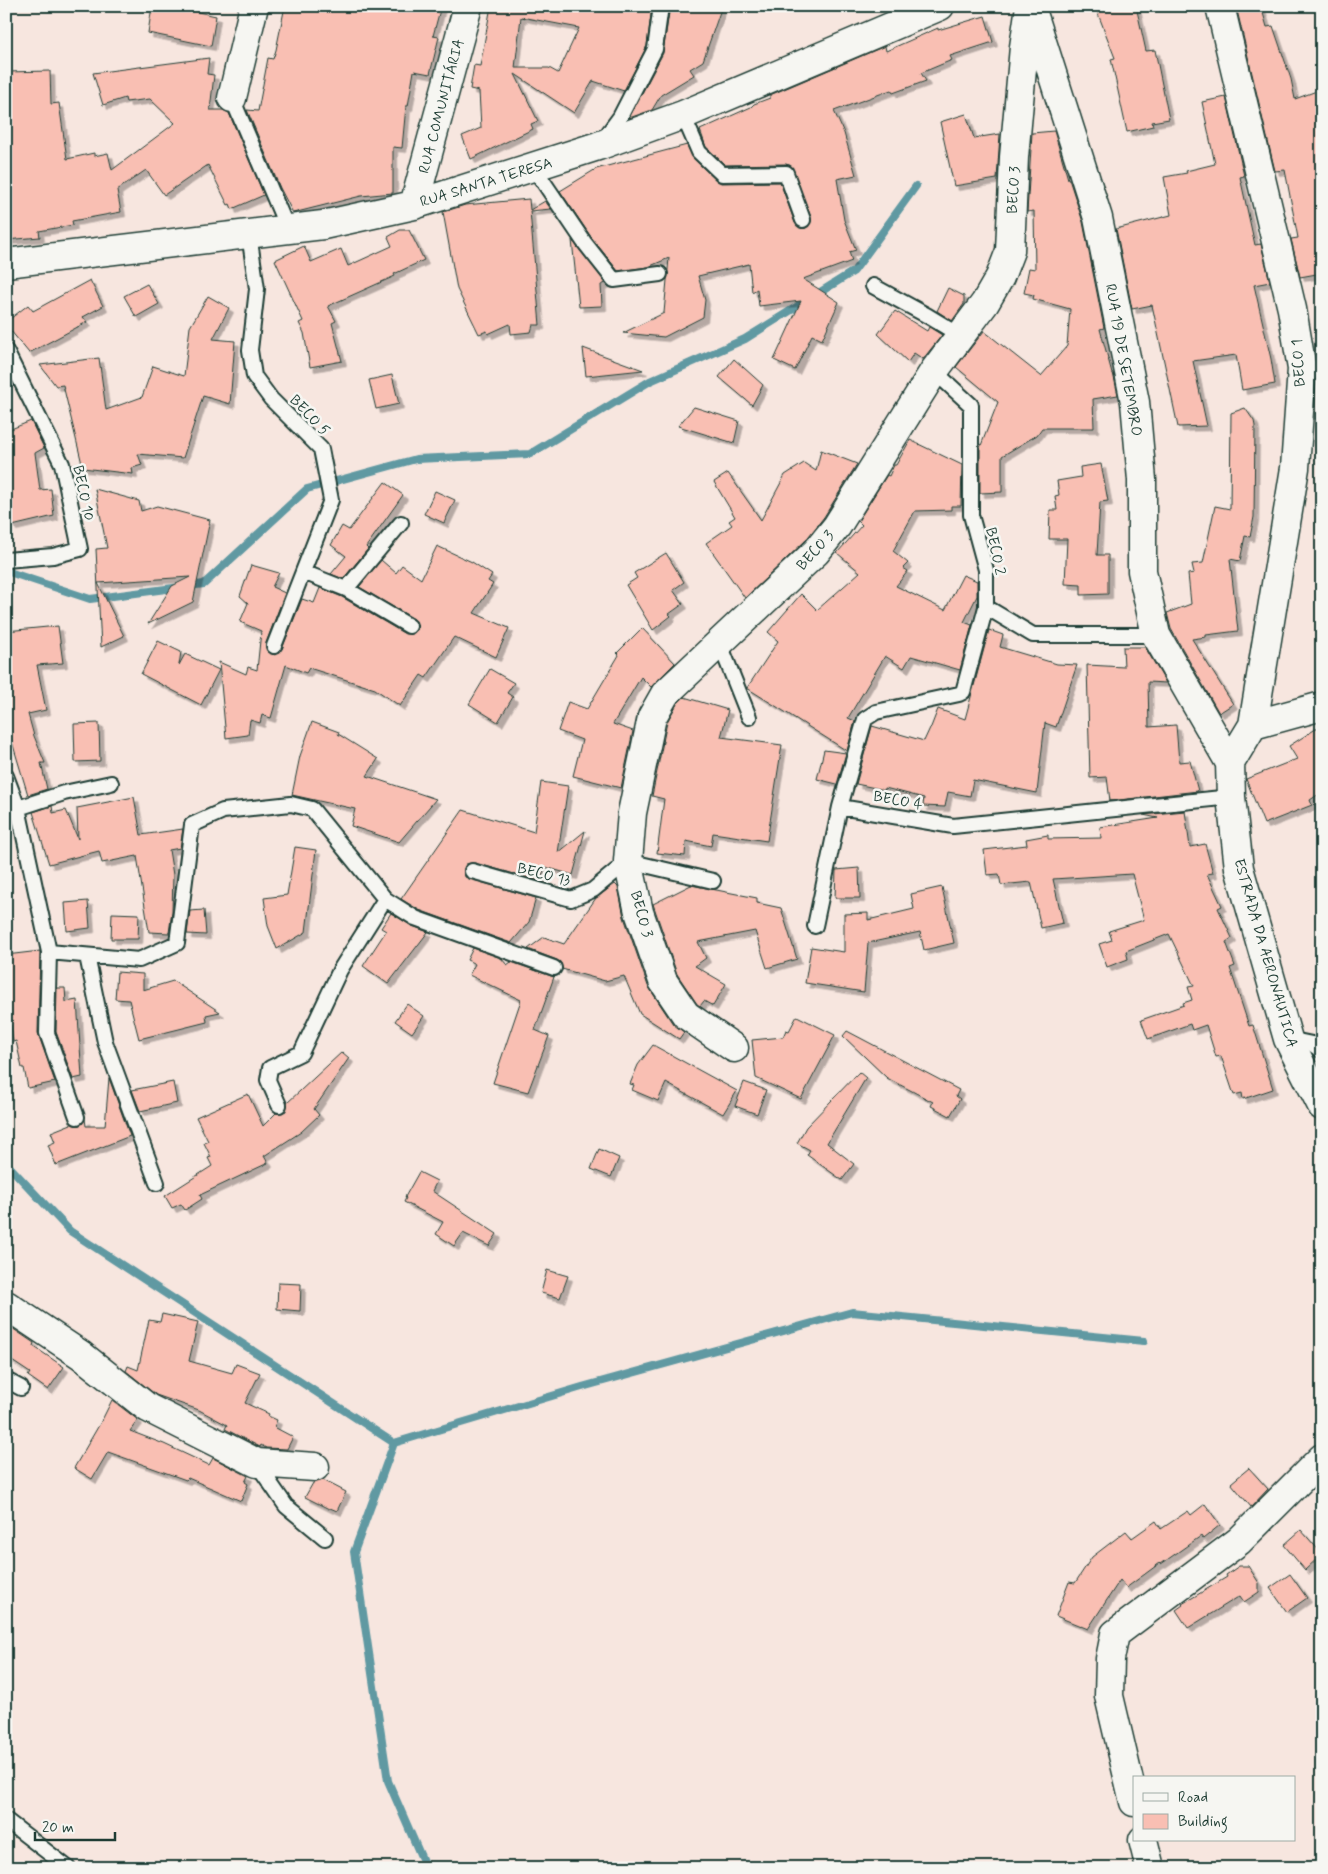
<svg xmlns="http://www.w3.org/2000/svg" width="1328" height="1874" font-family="Mynerve,sans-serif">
  <defs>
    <filter id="shadow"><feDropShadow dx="4.5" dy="4.5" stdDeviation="0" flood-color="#0004"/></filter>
  </defs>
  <rect width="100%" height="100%" fill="#f7e6df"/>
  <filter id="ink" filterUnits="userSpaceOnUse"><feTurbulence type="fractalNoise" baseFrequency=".02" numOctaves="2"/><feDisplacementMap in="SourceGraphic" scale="10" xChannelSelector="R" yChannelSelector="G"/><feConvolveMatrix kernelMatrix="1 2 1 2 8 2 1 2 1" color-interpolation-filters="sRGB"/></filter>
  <g filter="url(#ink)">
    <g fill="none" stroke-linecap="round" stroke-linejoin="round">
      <path stroke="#6099a2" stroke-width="8" d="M 6,571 L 90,599 L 204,584 L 307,489 L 416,459 L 530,454 L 650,381 L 745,339 L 854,271 L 916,186
        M 6,1163 L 70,1231 L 394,1443 L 354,1552 L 388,1781 L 426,1868
        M 394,1443 L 582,1387 L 852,1312 L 1144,1341"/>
    </g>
    <path fill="#f9bfb3" stroke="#1f3d34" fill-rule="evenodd" filter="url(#shadow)" d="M 152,6 L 171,6 L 216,16 L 211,46 L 148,33 Z
      M 285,6 L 441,6 L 433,36 L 439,37 L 430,74 L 414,71 L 408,106 L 406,106 L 402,148 L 393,147 L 393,193 L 361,196 L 293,213 L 280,188 L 247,110 L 258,111 L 268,58 L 273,59 L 276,50 Z
      M 491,6 L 652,6 L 647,46 L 624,91 L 593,81 L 574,113 L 515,74 L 538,121 L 531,124 L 533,129 L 471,159 L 462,136 L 481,128 L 479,91 L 470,89 L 474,65 L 480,66 ZM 521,17 L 579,28 L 558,73 L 549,68 L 515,68 Z
      M 670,6 L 722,6 L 703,61 L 690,69 L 694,75 L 661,95 L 652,110 L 629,118 L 663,53 Z
      M 1095,6 L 1136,6 L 1146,51 L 1155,50 L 1169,119 L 1152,122 L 1153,126 L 1127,132 L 1111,59 L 1115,58 Z
      M 1236,6 L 1261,6 L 1267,27 L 1273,26 L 1291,79 L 1295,99 L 1322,89 L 1322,273 L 1300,277 L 1291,239 L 1298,238 L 1285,170 L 1275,171 Z
      M 985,16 L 993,42 L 950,56 L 952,60 L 921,73 L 926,81 L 893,93 L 891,90 L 834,111 L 844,133 L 856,175 L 837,179 L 844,220 L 856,250 L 849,252 L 852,261 L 803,279 L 839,302 L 822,340 L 812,335 L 795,370 L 774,360 L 801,301 L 759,306 L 757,289 L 752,292 L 749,264 L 698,276 L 705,300 L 703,317 L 664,337 L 623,333 L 664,313 L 669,258 L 648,267 L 618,271 L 591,237 L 560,191 L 596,169 L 687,145 L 693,158 L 716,180 L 721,183 L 780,182 L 795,223 L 801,228 L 806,228 L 811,222 L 811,217 L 791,166 L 786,164 L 725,165 L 706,147 L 700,130 L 751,107 L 754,104 L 770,98 L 770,95 L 885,46 L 886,51 L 938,28 L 938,30 Z
      M 209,58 L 207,74 L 214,75 L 210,110 L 223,110 L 229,113 L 264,195 L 232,209 L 230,204 L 228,205 L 208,165 L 164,195 L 146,170 L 117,190 L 121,212 L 72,221 L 73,225 L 39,231 L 40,237 L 6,240 L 6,72 L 50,71 L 51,104 L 59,103 L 67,159 L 94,153 L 94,156 L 108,153 L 112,170 L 175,123 L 150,99 L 126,102 L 125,98 L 103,105 L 93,73 Z
      M 1226,97 L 1244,176 L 1240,177 L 1255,245 L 1261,244 L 1270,282 L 1254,285 L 1271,359 L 1275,384 L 1242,390 L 1236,355 L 1193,361 L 1207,426 L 1178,427 L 1152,305 L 1132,309 L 1116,229 L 1171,215 L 1164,177 L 1187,173 L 1186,171 L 1215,164 L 1202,102 Z
      M 966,114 L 974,138 L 1000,134 L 997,179 L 954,186 L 940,122 Z
      M 1054,131 L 1068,179 L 1069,179 L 1083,222 L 1104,328 L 1100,329 L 1112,373 L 1113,373 L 1118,395 L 1093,399 L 1094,428 L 1042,428 L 1037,435 L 1002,456 L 1002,492 L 980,493 L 980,448 L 998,402 L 956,367 L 984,331 L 1041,376 L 1067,346 L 1070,309 L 1033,299 L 1034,295 L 1024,293 L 1029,268 L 1035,269 L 1034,211 L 1027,212 L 1032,133 Z
      M 529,199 L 530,210 L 545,201 L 551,209 L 530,211 L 540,325 L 533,325 L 531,332 L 511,334 L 510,324 L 488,334 L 487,331 L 479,334 L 457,289 L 443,212 L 465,205 Z
      M 400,230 L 409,230 L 424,260 L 394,274 L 395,276 L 328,306 L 336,321 L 332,323 L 342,361 L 310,367 L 304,333 L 299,323 L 303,321 L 275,260 L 304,246 L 311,262 L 341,249 L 348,266 L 392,246 L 388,237 Z
      M 572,240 L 606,283 L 601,285 L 602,306 L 579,307 Z
      M 90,280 L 103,306 L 83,317 L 87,322 L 29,353 L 6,325 L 6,322 L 28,305 L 33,311 Z
      M 147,284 L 159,304 L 136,317 L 124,296 Z
      M 948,288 L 964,296 L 964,304 L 952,321 L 937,311 Z
      M 208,296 L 229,308 L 213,339 L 235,341 L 230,404 L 203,396 L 183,458 L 138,454 L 142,465 L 132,468 L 133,474 L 83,468 L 63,385 L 56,386 L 40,365 L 99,358 L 106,410 L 142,397 L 153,366 L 184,376 L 190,327 Z
      M 895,311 L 927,331 L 929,327 L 942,335 L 923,359 L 914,353 L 908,362 L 878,334 Z
      M 583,348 L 643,370 L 586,376 Z
      M 734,359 L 763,385 L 752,405 L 719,377 Z
      M 392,375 L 399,404 L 376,409 L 369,380 Z
      M 694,407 L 739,421 L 734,443 L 678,426 Z
      M 1245,408 L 1254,421 L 1255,426 L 1254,517 L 1250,537 L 1245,536 L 1240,561 L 1230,559 L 1238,631 L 1206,635 L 1206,637 L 1192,639 L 1233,704 L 1219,713 L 1171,629 L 1167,613 L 1191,604 L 1188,574 L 1194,573 L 1192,564 L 1203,563 L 1215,506 L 1230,509 L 1231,413 Z
      M 31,421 L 44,448 L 35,453 L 40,490 L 51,489 L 54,516 L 12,526 L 11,522 L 6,523 L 6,431 Z
      M 910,440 L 962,465 L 961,506 L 951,506 L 951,510 L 915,511 L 893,551 L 908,563 L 903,568 L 908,571 L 896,586 L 945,610 L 963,575 L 977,581 L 977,596 L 964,622 L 972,625 L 960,670 L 911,656 L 904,668 L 885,656 L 848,718 L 855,721 L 847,751 L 747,688 L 778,641 L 768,632 L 801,594 L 817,610 L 860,572 L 837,553 L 862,525 L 858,521 L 887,475 L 889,476 L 894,465 L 896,465 Z
      M 821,450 L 857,464 L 824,517 L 805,541 L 745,598 L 706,543 L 732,525 L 729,521 L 735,517 L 714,482 L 728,473 L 761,520 L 785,475 L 804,463 L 816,471 Z
      M 1101,464 L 1108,501 L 1100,502 L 1097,555 L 1108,555 L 1108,594 L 1081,595 L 1081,585 L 1065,584 L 1067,539 L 1049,539 L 1050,510 L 1057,510 L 1055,496 L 1059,495 L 1057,481 L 1081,477 L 1080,467 Z
      M 385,482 L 403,495 L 366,547 L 368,549 L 343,579 L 331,574 L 346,556 L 331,545 L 342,526 L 349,530 Z
      M 95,489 L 139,501 L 141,511 L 157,506 L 210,520 L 193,602 L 148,624 L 172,586 L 190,577 L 98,583 L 124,636 L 101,647 L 96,549 L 107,548 Z
      M 435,491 L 455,500 L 444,523 L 424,514 Z
      M 437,546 L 472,562 L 492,575 L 488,581 L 493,584 L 474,613 L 509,628 L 496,657 L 454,637 L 426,678 L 421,675 L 400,706 L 375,689 L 309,668 L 306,673 L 286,665 L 271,718 L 262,715 L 260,723 L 250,720 L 248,735 L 226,738 L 219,662 L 246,674 L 248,667 L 257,670 L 261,631 L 240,622 L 248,603 L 240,596 L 251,565 L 279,573 L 272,587 L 285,593 L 266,643 L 267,651 L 275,655 L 282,649 L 302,599 L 314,603 L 320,588 L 342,597 L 405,634 L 414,633 L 418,627 L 414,619 L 359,587 L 381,560 L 396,573 L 402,565 L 421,579 Z
      M 666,553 L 684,582 L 673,590 L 683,604 L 669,614 L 671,616 L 653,630 L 626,585 L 637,578 L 634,573 Z
      M 58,626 L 63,663 L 37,665 L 46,710 L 28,714 L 34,736 L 45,763 L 41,763 L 47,789 L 28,795 L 6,722 L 6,631 Z
      M 642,628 L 675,663 L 651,687 L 641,677 L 613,724 L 633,731 L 621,788 L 573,776 L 582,740 L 558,731 L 568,702 L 587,709 L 619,655 L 617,653 Z
      M 989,630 L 1003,635 L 1000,647 L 1057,664 L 1077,665 L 1056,727 L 1045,723 L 1037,793 L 973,780 L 970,796 L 948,792 L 945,807 L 923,806 L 924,798 L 885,788 L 885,790 L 856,784 L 872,726 L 924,741 L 930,728 L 931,727 L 938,709 L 965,719 Z
      M 158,641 L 181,652 L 179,665 L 185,654 L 219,670 L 201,705 L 141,674 Z
      M 1123,647 L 1145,647 L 1166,683 L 1148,682 L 1149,727 L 1176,725 L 1179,762 L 1190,761 L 1198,791 L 1110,801 L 1107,777 L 1090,778 L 1087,665 L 1124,667 Z
      M 490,669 L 514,683 L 507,693 L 513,697 L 498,722 L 469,704 Z
      M 684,697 L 728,710 L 721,737 L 782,745 L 767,841 L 713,833 L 711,846 L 686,841 L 685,856 L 657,853 L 664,799 L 652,796 L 667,722 L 677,704 Z
      M 312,722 L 339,732 L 338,734 L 378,759 L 367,776 L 436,799 L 399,842 L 351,826 L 355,809 L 292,795 L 300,756 Z
      M 99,723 L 100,761 L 75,762 L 74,724 Z
      M 1322,725 L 1322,799 L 1319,794 L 1310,800 L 1312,805 L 1264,824 L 1246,779 L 1297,759 L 1289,746 Z
      M 824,750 L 846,753 L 837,784 L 817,779 Z
      M 541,782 L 568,786 L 558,853 L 585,831 L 573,875 L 545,867 L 540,881 L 474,863 L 466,864 L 464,869 L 465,877 L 470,879 L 536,898 L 529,922 L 511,943 L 419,910 L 401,899 L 463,810 L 534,832 Z
      M 134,797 L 141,835 L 183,829 L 180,848 L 169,850 L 173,875 L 172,911 L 169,933 L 149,932 L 137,856 L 102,863 L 99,851 L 49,864 L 33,812 L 52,806 L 53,813 L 66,810 L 78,839 L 77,808 Z
      M 1185,811 L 1190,847 L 1205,844 L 1213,873 L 1207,874 L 1222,906 L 1218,908 L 1232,938 L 1226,942 L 1235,966 L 1230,968 L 1249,1026 L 1253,1025 L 1273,1089 L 1243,1099 L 1242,1093 L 1234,1095 L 1221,1056 L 1216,1057 L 1206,1025 L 1192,1030 L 1190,1024 L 1148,1039 L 1141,1020 L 1184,1005 L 1183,1003 L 1192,1000 L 1188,987 L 1194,986 L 1169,934 L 1126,951 L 1128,959 L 1107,967 L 1099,944 L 1112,940 L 1109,931 L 1144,920 L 1132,874 L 1053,879 L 1063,923 L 1041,928 L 1031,882 L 1001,885 L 999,874 L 987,875 L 984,850 L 1027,845 L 1026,839 L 1048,835 L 1048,839 L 1101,838 L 1100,827 L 1158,818 L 1143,815 Z
      M 295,847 L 316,850 L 306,932 L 277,949 L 268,926 L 264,898 L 287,895 Z
      M 859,868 L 860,898 L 835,898 L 836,870 Z
      M 615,884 L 618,887 L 624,917 L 648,986 L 673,1024 L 684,1032 L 679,1039 L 640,1014 L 624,976 L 605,981 L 562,969 L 561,963 L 557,960 L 528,949 L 544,937 L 564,944 L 596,898 Z
      M 691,885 L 757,898 L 757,903 L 781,908 L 797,959 L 767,968 L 755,931 L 698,942 L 706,958 L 695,966 L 726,984 L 713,1006 L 704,1001 L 700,1006 L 697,1004 L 677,974 L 653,904 Z
      M 942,887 L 954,943 L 924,950 L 920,932 L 868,943 L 864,992 L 805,983 L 811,947 L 844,952 L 844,914 L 868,913 L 868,920 L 914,909 L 911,894 Z
      M 88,901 L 90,928 L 67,931 L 65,903 Z
      M 204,910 L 206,935 L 187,934 L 190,911 Z
      M 112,913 L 139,914 L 138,939 L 111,939 Z
      M 391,913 L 410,925 L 428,932 L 388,984 L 363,966 L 386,931 L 381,928 Z
      M 473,948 L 501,958 L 507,965 L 511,962 L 554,977 L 535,1030 L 549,1036 L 528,1092 L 493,1083 L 521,1000 L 469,975 L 475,964 L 467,960 Z
      M 40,951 L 38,1033 L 55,1082 L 28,1088 L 24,1068 L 22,1068 L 16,1041 L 13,1042 L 11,1025 L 6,1026 L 6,955 Z
      M 117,972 L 143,974 L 143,990 L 173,981 L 220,1012 L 206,1015 L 207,1022 L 139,1039 L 129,1000 L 115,999 Z
      M 57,988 L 65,988 L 66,1002 L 77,1000 L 82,1077 L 73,1079 L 56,1032 Z
      M 407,1004 L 424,1016 L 412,1033 L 395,1021 Z
      M 797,1016 L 835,1035 L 801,1099 L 756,1078 L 752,1040 L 783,1037 L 786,1030 L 789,1031 Z
      M 847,1031 L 959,1090 L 956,1096 L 960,1099 L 950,1116 L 931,1106 L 933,1102 L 887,1078 L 843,1036 Z
      M 653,1045 L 737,1091 L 723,1114 L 666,1083 L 658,1101 L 632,1090 L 634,1085 L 630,1084 L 638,1065 Z
      M 342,1052 L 349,1058 L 314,1109 L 319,1115 L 301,1132 L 264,1156 L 268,1163 L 200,1195 L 202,1199 L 185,1210 L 181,1204 L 172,1208 L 165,1196 L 212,1166 L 208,1158 L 211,1157 L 204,1143 L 208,1141 L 196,1117 L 248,1094 L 263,1126 L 276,1113 L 282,1113 L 286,1111 L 287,1103 Z
      M 859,1072 L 866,1078 L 827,1143 L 854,1164 L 842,1180 L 807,1155 L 810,1150 L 797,1143 L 806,1127 Z
      M 109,1078 L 130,1136 L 56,1165 L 48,1145 L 55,1142 L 51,1132 L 71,1124 L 80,1125 L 85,1119 L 86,1126 L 105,1126 Z
      M 173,1082 L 177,1103 L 140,1111 L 132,1090 Z
      M 744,1082 L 766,1090 L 757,1114 L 735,1106 Z
      M 599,1149 L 619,1158 L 611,1177 L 591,1169 Z
      M 419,1172 L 437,1181 L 432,1191 L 497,1234 L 489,1246 L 463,1233 L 454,1246 L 436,1234 L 443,1222 L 404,1202 L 406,1198 L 405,1197 Z
      M 547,1270 L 568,1276 L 560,1298 L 541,1293 Z
      M 278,1283 L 301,1284 L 300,1311 L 277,1309 Z
      M 162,1314 L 198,1322 L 189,1361 L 232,1373 L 236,1364 L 260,1373 L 245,1403 L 269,1414 L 268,1416 L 277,1420 L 274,1427 L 293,1437 L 287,1449 L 266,1448 L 261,1445 L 260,1447 L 225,1429 L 227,1425 L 199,1410 L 156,1395 L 126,1371 L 128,1366 L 138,1370 L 149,1320 L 160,1322 Z
      M 6,1324 L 34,1343 L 33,1346 L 64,1367 L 48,1390 L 28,1376 L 30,1373 L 6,1357 Z
      M 112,1400 L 138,1420 L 130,1431 L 164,1444 L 209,1465 L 213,1458 L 248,1476 L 245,1482 L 248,1484 L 241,1501 L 188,1478 L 186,1480 L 108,1452 L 92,1479 L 74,1468 L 102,1420 Z
      M 1249,1468 L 1268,1489 L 1251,1507 L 1231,1483 Z
      M 323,1480 L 346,1492 L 337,1511 L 330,1508 L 329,1509 L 305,1497 L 313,1483 Z
      M 1205,1504 L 1220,1525 L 1203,1539 L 1201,1536 L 1161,1564 L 1160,1563 L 1126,1588 L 1120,1580 L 1088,1629 L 1056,1616 L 1069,1582 L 1075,1583 L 1092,1557 L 1126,1531 L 1132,1538 L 1156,1521 L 1161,1529 L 1188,1511 L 1191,1515 Z
      M 1301,1530 L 1322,1554 L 1305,1570 L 1284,1545 Z
      M 1239,1566 L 1248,1566 L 1259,1583 L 1259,1592 L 1244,1602 L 1240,1596 L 1188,1628 L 1176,1610 L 1183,1605 L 1182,1604 L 1227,1577 L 1226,1575 Z
      M 1290,1574 L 1307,1598 L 1287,1612 L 1270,1588 Z"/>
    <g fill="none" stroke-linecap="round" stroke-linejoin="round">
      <defs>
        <path id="lane" d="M 232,98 L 288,230
          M 683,115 L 699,152 L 722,174 L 786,173 L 803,220
          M 603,140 L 620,117 L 655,49 L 661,6
          M 534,168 L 584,242 L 614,280 L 660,274
          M 249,234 L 257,289 L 250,350 L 254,376 L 271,399 L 321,449 L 331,500 L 274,646
          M 873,286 L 928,316 L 961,336
          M 6,351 L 62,464 L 80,549 L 53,556 L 6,560
          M 934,371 L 971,405 L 971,515 L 986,570 L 986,607 L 1033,635 L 1156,635
          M 303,572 L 346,589 L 409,626
          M 346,589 L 401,523
          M 720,644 L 749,717
          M 6,776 L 18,808 L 49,952 L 139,960 L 177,943 L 192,825 L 223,811 L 291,804 L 312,809 L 385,899 L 415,918 L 554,968
          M 840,807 L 953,826 L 1231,797
          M 18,808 L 64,793 L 111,783
          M 472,871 L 571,899 L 593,890 L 628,861 L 713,881
          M 815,926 L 840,807 L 865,719 L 876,712 L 959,694 L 963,692 L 986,607
          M 49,952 L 47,1033 L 77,1117
          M 87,956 L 105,1042 L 157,1183
          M 1288,1039 L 1312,1044 L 1322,1051
          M 279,1105 L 268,1080 L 270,1068 L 301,1053 L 340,970 L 385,899
          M 6,1380 L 21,1388
          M 257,1464 L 286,1506 L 325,1538
          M 6,1820 L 68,1868"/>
        <path id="street" d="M 1220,6 L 1292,309 L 1302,369 L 1295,468 L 1253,725
          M 1032,10 L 1098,218 L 1135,402 L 1142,480 L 1142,571 L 1156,635 L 1230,763 L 1231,797 L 1239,868 L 1288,1039 L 1322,1106
          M 232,98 L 254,6
          M 414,205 L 468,6
          M 6,263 L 323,225 L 414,205 L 598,146 L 683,115 L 940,6
          M 1230,763 L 1253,725 L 1322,706
          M 734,1048 L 686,1015 L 663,981 L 639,912 L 628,861 L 632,813 L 652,717 L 665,694 L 816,552 L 837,526 L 934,371 L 985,303 L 1000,277 L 1010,251 L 1014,157 L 1024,47 L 1030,6
          M 6,1305 L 81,1355 L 148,1408 L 257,1463 L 315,1467
          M 1134,1802 L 1109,1696 L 1110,1659 L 1115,1634 L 1239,1541 L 1322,1458
          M 1143,1840 L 1150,1868"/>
      </defs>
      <use href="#lane" stroke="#1f3d34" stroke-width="18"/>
      <use href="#street" stroke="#1f3d34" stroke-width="31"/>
      <use href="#lane" stroke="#f6f6f2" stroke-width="14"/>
      <use href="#street" stroke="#f6f6f2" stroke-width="28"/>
    </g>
  </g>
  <g text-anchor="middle" stroke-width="5" stroke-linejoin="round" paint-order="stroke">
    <g font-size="15" fill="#1f3d34" stroke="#f6f6f2">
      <text transform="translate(441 106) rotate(-75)" y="5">RUA COMUNITÁRIA</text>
      <text transform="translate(486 182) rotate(-17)" y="5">RUA SANTA TERESA</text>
      <text transform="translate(1013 190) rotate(-87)" y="5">BECO 3</text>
      <text transform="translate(1124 360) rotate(80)" y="5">RUA 19 DE SETEMBRO</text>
      <text transform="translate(1298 363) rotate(-94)" y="5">BECO 1</text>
      <text transform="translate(310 415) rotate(46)" y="5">BECO 5</text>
      <text transform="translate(84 493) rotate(78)" y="5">BECO 10</text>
      <text transform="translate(815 550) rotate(-48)" y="5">BECO 3</text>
      <text transform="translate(996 551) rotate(78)" y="5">BECO 2</text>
      <text transform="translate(898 800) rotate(10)" y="5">BECO 4</text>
      <text transform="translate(544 874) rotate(14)" y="5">BECO 13</text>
      <text transform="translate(642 914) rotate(74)" y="5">BECO 3</text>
      <text transform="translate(1266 953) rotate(74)" y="5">ESTRADA DA AERONAUTICA</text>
    </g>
  </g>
  <rect width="1328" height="1874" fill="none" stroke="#f6f6f2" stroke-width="25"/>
  <rect x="12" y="12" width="1303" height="1849" fill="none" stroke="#1f3d34" stroke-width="2" filter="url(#ink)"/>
  <rect x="1133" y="1776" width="162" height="65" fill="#f6f6f2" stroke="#a0aca6"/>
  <rect x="1143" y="1793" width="25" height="8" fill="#f6f6f2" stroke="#a0aca6"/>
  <text x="1178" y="1802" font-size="15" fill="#1f3d34">Road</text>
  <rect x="1143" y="1814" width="25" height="15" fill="#f9bfb3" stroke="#a0aca6"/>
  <text x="1178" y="1826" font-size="15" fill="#1f3d34">Building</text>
  <path d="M35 1832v8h80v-8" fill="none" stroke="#1f3d34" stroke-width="2.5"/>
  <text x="42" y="1832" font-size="15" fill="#1f3d34" stroke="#f6f6f2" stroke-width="4" paint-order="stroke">20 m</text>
</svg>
